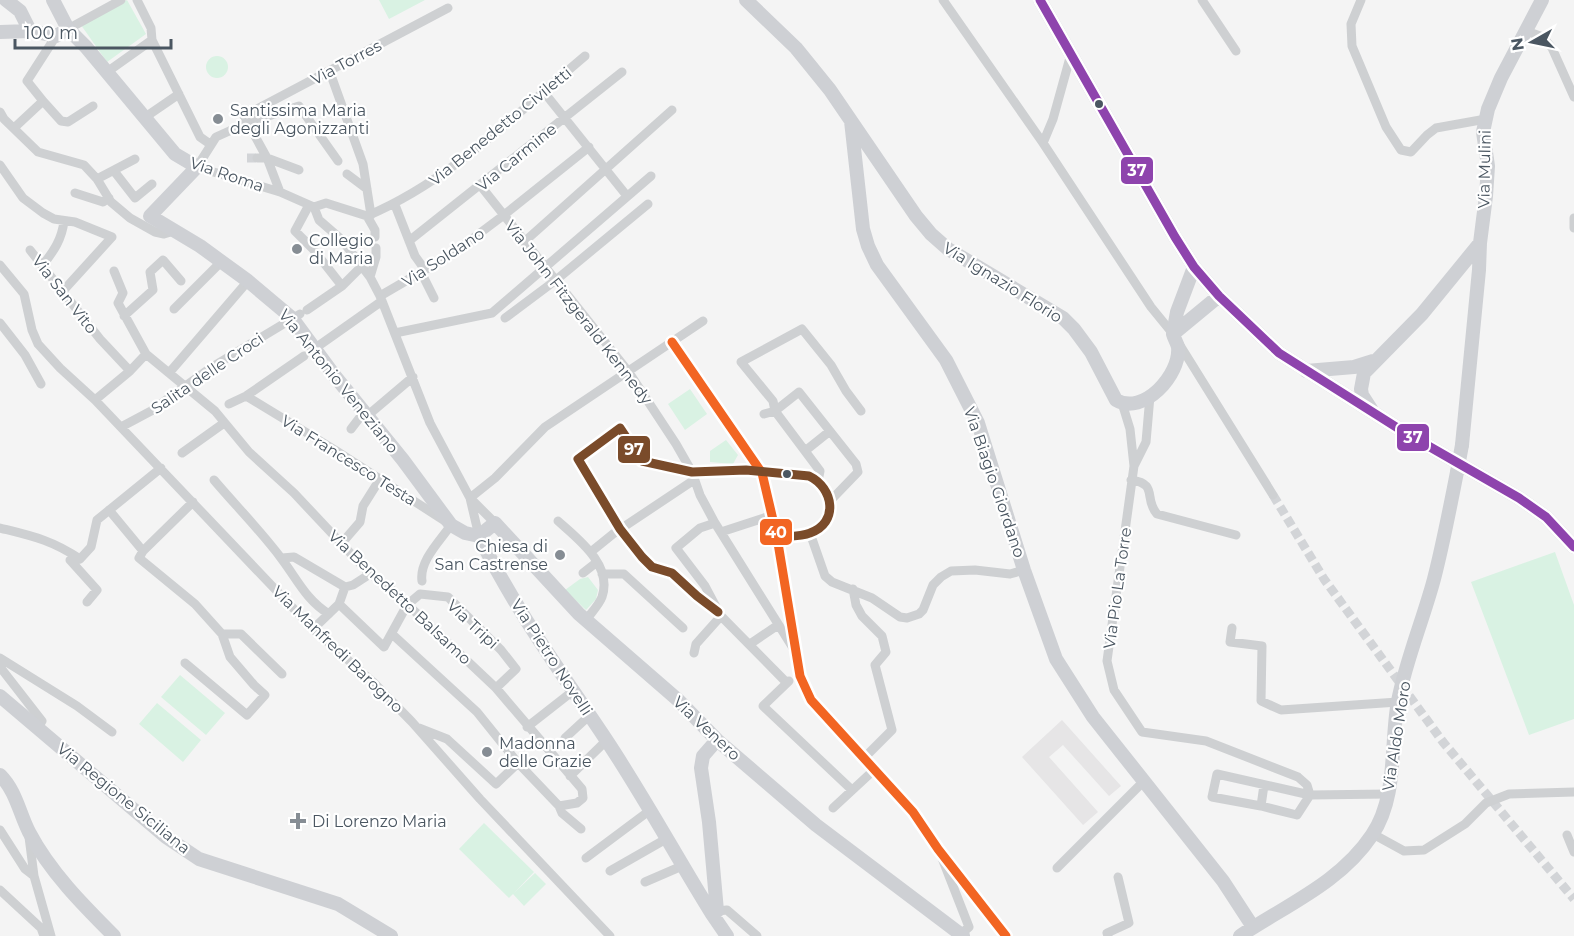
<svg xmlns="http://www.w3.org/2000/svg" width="1574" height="936" font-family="Montserrat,sans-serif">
  <rect width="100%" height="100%" fill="#f4f4f4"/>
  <path fill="#e6e5e6" d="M 1062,720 L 1121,786 L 1109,796 L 1063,745 L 1049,757 L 1098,812 L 1083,825 L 1022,757 Z"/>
  <path fill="#d9f2e3" d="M 127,0 L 146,34 L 107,62 L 81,25 Z
    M 379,0 L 425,0 L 389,19 Z
    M206 67a11 11 0 1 1 22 0a11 11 0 1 1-22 0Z
    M 690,389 L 707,414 L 685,430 L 668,404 Z
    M 726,440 L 738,455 L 733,464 L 710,462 L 710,451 Z
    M 1555,552 L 1574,605 L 1574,719 L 1529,735 L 1471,582 Z
    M 588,577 L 598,590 L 596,599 L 586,610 L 565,590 L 580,579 Z
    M 180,675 L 225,713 L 206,735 L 161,697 Z
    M 157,703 L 201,740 L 183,762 L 139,724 Z
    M 484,823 L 534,872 L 514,893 L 535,873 L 546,884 L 524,906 L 513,894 L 509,898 L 459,849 Z"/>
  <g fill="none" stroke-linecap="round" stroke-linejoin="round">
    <path stroke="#d2d4d7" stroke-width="9" stroke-dasharray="9 4.5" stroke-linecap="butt" d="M 247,158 L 257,158
      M 1273,495 L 1324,579 L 1443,742 L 1574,899"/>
    <path stroke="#ced0d2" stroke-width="9" d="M 137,0 L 151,28 L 152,40 L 200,137 L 210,144
      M 943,0 L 1043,143 L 1151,307 L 1173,334 L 1273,495
      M 1202,0 L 1236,51
      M 1361,0 L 1351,24 L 1352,46 L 1386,127 L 1401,150 L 1411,152 L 1427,135 L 1436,128 L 1486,119
      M 68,29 L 121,0
      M 1526,31 L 1543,37 L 1552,48 L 1574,97
      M 107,72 L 152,40
      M 332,78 L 363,164 L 371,215
      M 543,91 L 627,196
      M 43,101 L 61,121 L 68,122 L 93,106
      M 0,112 L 4,119 L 38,152 L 84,165 L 97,179 L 111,202 L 130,218 L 155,232 L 164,234 L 174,231
      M 144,118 L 179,94
      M 14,128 L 43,101 L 27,81 L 56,36
      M 1043,143 L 1053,119 L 1071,54
      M 257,158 L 267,158 L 299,170
      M 0,165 L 23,198 L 43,213 L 54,219 L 75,222 L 112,237 L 62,292
      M 114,171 L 135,198 L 152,184
      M 347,174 L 367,189
      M 97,179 L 135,159
      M 480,185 L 628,371 L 676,444 L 692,472 L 700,495 L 715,523 L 795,651
      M 280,192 L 267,158 L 244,116 L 448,8
      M 75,193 L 103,202 L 109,198
      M 309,205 L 295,231 L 313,249 L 342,286
      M 395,205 L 415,256 L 425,270
      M 314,207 L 319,220 L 342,240 L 370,277 L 380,296 L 430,423 L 470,498 L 479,536
      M 314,207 L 326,203 L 367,216 C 450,181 516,114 585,56
      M 314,207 L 280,192 L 197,167 L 216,137 L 247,123 L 299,106 L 338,161
      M 367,216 L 375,230 L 375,237
      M 1574,218 L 1574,228
      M 409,241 L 622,72
      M 524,242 L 672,110
      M 30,250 L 100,339 L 130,371
      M 0,265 L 24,294 L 32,330 L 38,344 L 60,368 L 95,400 L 313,629 L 373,682 L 412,722 L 480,799 L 610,936
      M 42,266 C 54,251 62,239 64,221
      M 114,271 L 123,293 L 118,303 L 146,354 L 215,411 L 249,452 L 294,493 L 370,574 L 391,589 L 496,688 L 582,789 L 583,798 L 577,803 L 559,806
      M 421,272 L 434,298
      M 370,277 L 376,257 L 376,248
      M 380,296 L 452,254 L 504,215 L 589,147
      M 174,309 L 221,262
      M 307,310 L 342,286 L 362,266
      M 124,316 L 153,290 L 150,272 L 163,260 L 181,281
      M 505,318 L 556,280 L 648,204
      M 0,323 L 25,355 L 41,384
      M 395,333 L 492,313 L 651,176
      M 672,342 L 762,473 L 777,537 L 800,676 L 811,700 L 913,812 L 938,849 L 1006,936
      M 314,349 L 382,301
      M 169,373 L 248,281
      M 246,396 L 335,450 L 451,525 C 440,541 419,561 422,581
      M 95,400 L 130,371 L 146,354
      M 1122,403 L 1130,429 L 1134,466 L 1107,661 L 1114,690 L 1142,732 L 1206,741 L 1298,777 L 1307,785 L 1310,795 L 1297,815 L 1261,806 L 1212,797 L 1217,774 L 1310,795 L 1388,794
      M 229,404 L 246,396 L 304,356
      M 764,414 L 775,411 L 799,392 L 856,464 L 858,472 L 831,500
      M 367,416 L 413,377
      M 121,427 L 151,411 L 212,367 L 300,314
      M 351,429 L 364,412
      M 805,451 L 830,431
      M 182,453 L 224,423
      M 1134,466 L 1146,442 L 1150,396
      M 214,480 C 236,506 261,531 281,558 C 297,579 306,600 329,614
      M 1131,480 C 1159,484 1143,498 1157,514 L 1236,535
      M 818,481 L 820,471 L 775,411 L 773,401 L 741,362 L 802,329 L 831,365 L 846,391 L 861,411
      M 470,498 L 495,478 L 545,427 L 703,321
      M 471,499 L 495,523
      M 109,510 L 143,551 L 139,558 L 195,604 L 222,634 L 230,657 L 254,685 L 265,695 L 247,715 L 185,663
      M 558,521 C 578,539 613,565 602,597 C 599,605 591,613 586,620
      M 715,523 L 700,528 L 676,548 L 705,586 L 721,616 L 786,682
      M 0,528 C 32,536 52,540 80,559 L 91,547 L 97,520 L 161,468
      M 721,532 L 773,515
      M 810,533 L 825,576 L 832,582 L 872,598 L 900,617 L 907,618 L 919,614 L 923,610 L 933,585 L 941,577 L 951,571 L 975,570 L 1010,574 L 1024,570
      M 341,544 L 360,522 L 363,506 L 380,479
      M 143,551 L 193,502
      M 592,551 L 613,534 L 694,480
      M 282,558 L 294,557 L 345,587
      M 80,559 L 70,560 L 97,590 L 87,602
      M 583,573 L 597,562
      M 602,574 L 624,574 L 683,628
      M 853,589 L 856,605 L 862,616 L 882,636 L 886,652 L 875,665 L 892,730 L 864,758
      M 339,604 L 384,647 L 407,605 L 420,594 L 448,597 L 501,650 L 516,669 L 496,688
      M 718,612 L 697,596 L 672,573 L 652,567 L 642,557 L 620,529 L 578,459 L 620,428 L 642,461 L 692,472 L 746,470 L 809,476 C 834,488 839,523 810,533 C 801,537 787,536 777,537
      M 1232,628 L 1230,642 L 1262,646 L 1261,701 L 1281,710 L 1398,702
      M 313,629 L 339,604 L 345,587 L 353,585 L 370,574
      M 222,634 L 241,634 L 282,674
      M 392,634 L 477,712 L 518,763 L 559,806 L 562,813 L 581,829
      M 750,644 L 778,625
      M 694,653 L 696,644 L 721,616
      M 0,658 L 77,706 L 112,732
      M 0,667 L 42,721 L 38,728
      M 789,681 L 763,706 L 852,790
      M 527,727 L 573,691
      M 419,728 L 447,739 L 496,784 L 518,763
      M 565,738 L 590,715
      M 570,776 L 607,740
      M 1261,806 L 1264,785
      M 833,808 L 874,770
      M 0,830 L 25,869 L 34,876
      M 1373,834 L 1404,851 L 1424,850 L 1465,824 L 1486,803 L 1509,794 L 1574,792
      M 1567,835 L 1574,852
      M 29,837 L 34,876 L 51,936
      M 586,858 L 649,811
      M 942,858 L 969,927 L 961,934
      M 1057,868 L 1143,782
      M 610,871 L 666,839
      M 645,882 L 682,866
      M 0,890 L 41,928 L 44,936
      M 717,911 L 727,910 L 757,936
      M 1108,936 L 1107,933 L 1129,923 L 1118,877"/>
    <path stroke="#ced0d4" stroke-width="14" d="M 6,0 L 20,11 L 30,31
      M 53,0 L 68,29 L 86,47 L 175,154 L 197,167 L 150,216 L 200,246 L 248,281 L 292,318 L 334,375 L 403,460 L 451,525 L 465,533 L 479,536
      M 746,0 L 796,48 L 830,90 L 916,216 L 931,234 L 948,249 L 1063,318 L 1074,329 L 1091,352 L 1116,400 C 1143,416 1181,375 1178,347 C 1177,343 1174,338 1173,334
      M 1040,0 L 1175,237 L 1194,267 L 1219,296 L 1279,353 L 1404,432 L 1519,498 L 1546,517 L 1574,547
      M 0,32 L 30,31 L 56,36 L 68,29
      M 851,121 L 863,229 L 868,246 L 877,265 L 946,360 L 978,423 L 1024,570 L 1056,659 L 1093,717 L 1223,881 L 1253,927
      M 1173,334 L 1177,312 L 1194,267
      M 1173,334 L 1219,296
      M 1306,371 L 1354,367 L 1373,361
      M 1371,409 L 1362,395 L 1361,389 L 1364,373 L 1422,314 L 1480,243
      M 1462,445 L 1479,270 L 1480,243 L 1486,196 L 1488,166 L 1483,132 L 1488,109 L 1501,78 L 1542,0
      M 479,536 L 495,523 L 579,614 L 678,700 L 717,740 L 816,825 L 963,936
      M 479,536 C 514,608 561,672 605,738 C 643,795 676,856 712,914 L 727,936
      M 0,696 L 166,837 L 199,859 L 338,904 L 391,936
      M 0,775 C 16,791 19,812 29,832 C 50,872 83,905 114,936
      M 712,914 L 717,911 L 709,822 L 701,768 L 703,756 L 717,740
      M 1240,936 C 1286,905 1340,883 1372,835 C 1398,797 1390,744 1398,701 C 1406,660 1423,620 1434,579 C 1443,544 1450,508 1457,472"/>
    <path stroke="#ced0d4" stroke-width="14" d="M 1457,472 L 1462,445"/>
    <defs>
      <path id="bus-1" d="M 1040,0 L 1175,237 L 1194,267 L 1219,296 L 1279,353 L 1404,432 L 1519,498 L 1546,517 L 1574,547"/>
      <path id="bus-2" d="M 672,342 L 762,473 L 777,537 L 800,676 L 811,700 L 913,812 L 938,849 L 1006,936"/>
      <path id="bus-3" d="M 718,612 L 697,596 L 672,573 L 652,567 L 642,557 L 620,529 L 578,459 L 620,428 L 642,461 L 692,472 L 746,470 L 809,476 C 834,488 839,523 810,533 C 801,537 787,536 777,537"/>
    </defs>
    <use href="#bus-1" stroke="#fff" stroke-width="14"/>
    <use href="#bus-2" stroke="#fff" stroke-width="14"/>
    <use href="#bus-3" stroke="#fff" stroke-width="14"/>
    <use href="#bus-1" stroke="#8e44ad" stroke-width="9"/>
    <use href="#bus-2" stroke="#f26522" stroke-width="9"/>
    <use href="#bus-3" stroke="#7a4b2a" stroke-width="9"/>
  </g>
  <g fill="#4a5661" stroke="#fff" stroke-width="2">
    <circle cx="1099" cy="104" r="5"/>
    <circle cx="787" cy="474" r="5"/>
  </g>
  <g fill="#868d94" stroke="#fff" stroke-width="2">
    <circle cx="218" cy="119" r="6"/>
    <circle cx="297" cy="249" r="6"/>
    <circle cx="560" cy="555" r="6"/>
    <circle cx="487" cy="752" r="6"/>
    <path d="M295 812h6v6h6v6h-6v6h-6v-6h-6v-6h6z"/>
  </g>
  <g text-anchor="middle" stroke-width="4.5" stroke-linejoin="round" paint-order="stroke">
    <g font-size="16" fill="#4a5661" stroke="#fff">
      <text transform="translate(346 62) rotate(-28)" y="6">Via Torres</text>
      <text transform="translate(500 126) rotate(-39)" y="6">Via Benedetto Civiletti</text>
      <text transform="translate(516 157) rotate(-39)" y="6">Via Carmine</text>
      <text transform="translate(1484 169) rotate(-89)" y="6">Via Mulini</text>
      <text transform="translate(227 174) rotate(19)" y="6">Via Roma</text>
      <text transform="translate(443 257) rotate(-33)" y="6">Via Soldano</text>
      <text transform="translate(1003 282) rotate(32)" y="6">Via Ignazio Florio</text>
      <text transform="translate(65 294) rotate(52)" y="6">Via San Vito</text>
      <text transform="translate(579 312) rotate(52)" y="6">Via John Fitzgerald Kennedy</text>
      <text transform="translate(207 373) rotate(-34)" y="6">Salita delle Croci</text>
      <text transform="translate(339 381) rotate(51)" y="6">Via Antonio Veneziano</text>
      <text transform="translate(349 460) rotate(32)" y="6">Via Francesco Testa</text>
      <text transform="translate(995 482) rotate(71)" y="6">Via Biagio Giordano</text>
      <text transform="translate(1117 588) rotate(-82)" y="6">Via Pio La Torre</text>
      <text transform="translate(400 597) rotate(43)" y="6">Via Benedetto Balsamo</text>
      <text transform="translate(473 624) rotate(43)" y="6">Via Tripi</text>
      <text transform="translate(338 649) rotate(44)" y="6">Via Manfredi Barogno</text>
      <text transform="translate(552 657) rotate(57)" y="6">Via Pietro Novelli</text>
      <text transform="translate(707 728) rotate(43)" y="6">Via Venero</text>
      <text transform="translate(1396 736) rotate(-81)" y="6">Via Aldo Moro</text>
      <text transform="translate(124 798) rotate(39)" y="6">Via Regione Siciliana</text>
    </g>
    <g font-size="16" fill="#4a5661" stroke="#fff" text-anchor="start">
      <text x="230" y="116">Santissima Maria<tspan x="230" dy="18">degli Agonizzanti</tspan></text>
      <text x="309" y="246">Collegio<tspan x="309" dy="18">di Maria</tspan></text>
      <text x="548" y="552" text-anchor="end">Chiesa di<tspan x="548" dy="18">San Castrense</tspan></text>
      <text x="499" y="749">Madonna<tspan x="499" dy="18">delle Grazie</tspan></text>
      <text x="312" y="827">Di Lorenzo Maria</text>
    </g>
  </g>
  <g stroke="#fff" stroke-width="2">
    <rect x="1120" y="156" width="34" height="29" rx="6" fill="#8e44ad"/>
    <rect x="1396" y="423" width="34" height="29" rx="6" fill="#8e44ad"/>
    <rect x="617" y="435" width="34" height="29" rx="6" fill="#7a4b2a"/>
    <rect x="759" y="518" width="34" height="28" rx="6" fill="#f26522"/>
  </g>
  <g font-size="16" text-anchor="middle" font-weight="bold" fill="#fff">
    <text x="1137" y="176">37</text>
    <text x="1413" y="443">37</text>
    <text x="634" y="455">97</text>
    <text x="776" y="538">40</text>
  </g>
  <g transform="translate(1532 42) rotate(261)" stroke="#ffffff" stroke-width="4.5" paint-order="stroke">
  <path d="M0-4.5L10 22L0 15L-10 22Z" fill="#4a5661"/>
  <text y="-9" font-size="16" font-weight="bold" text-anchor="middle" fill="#4a5661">N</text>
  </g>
  <path d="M15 39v9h156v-9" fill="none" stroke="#4a5661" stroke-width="3"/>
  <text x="24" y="39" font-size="18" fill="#4a5661" stroke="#ffffff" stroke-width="4.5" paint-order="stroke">100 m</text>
</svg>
